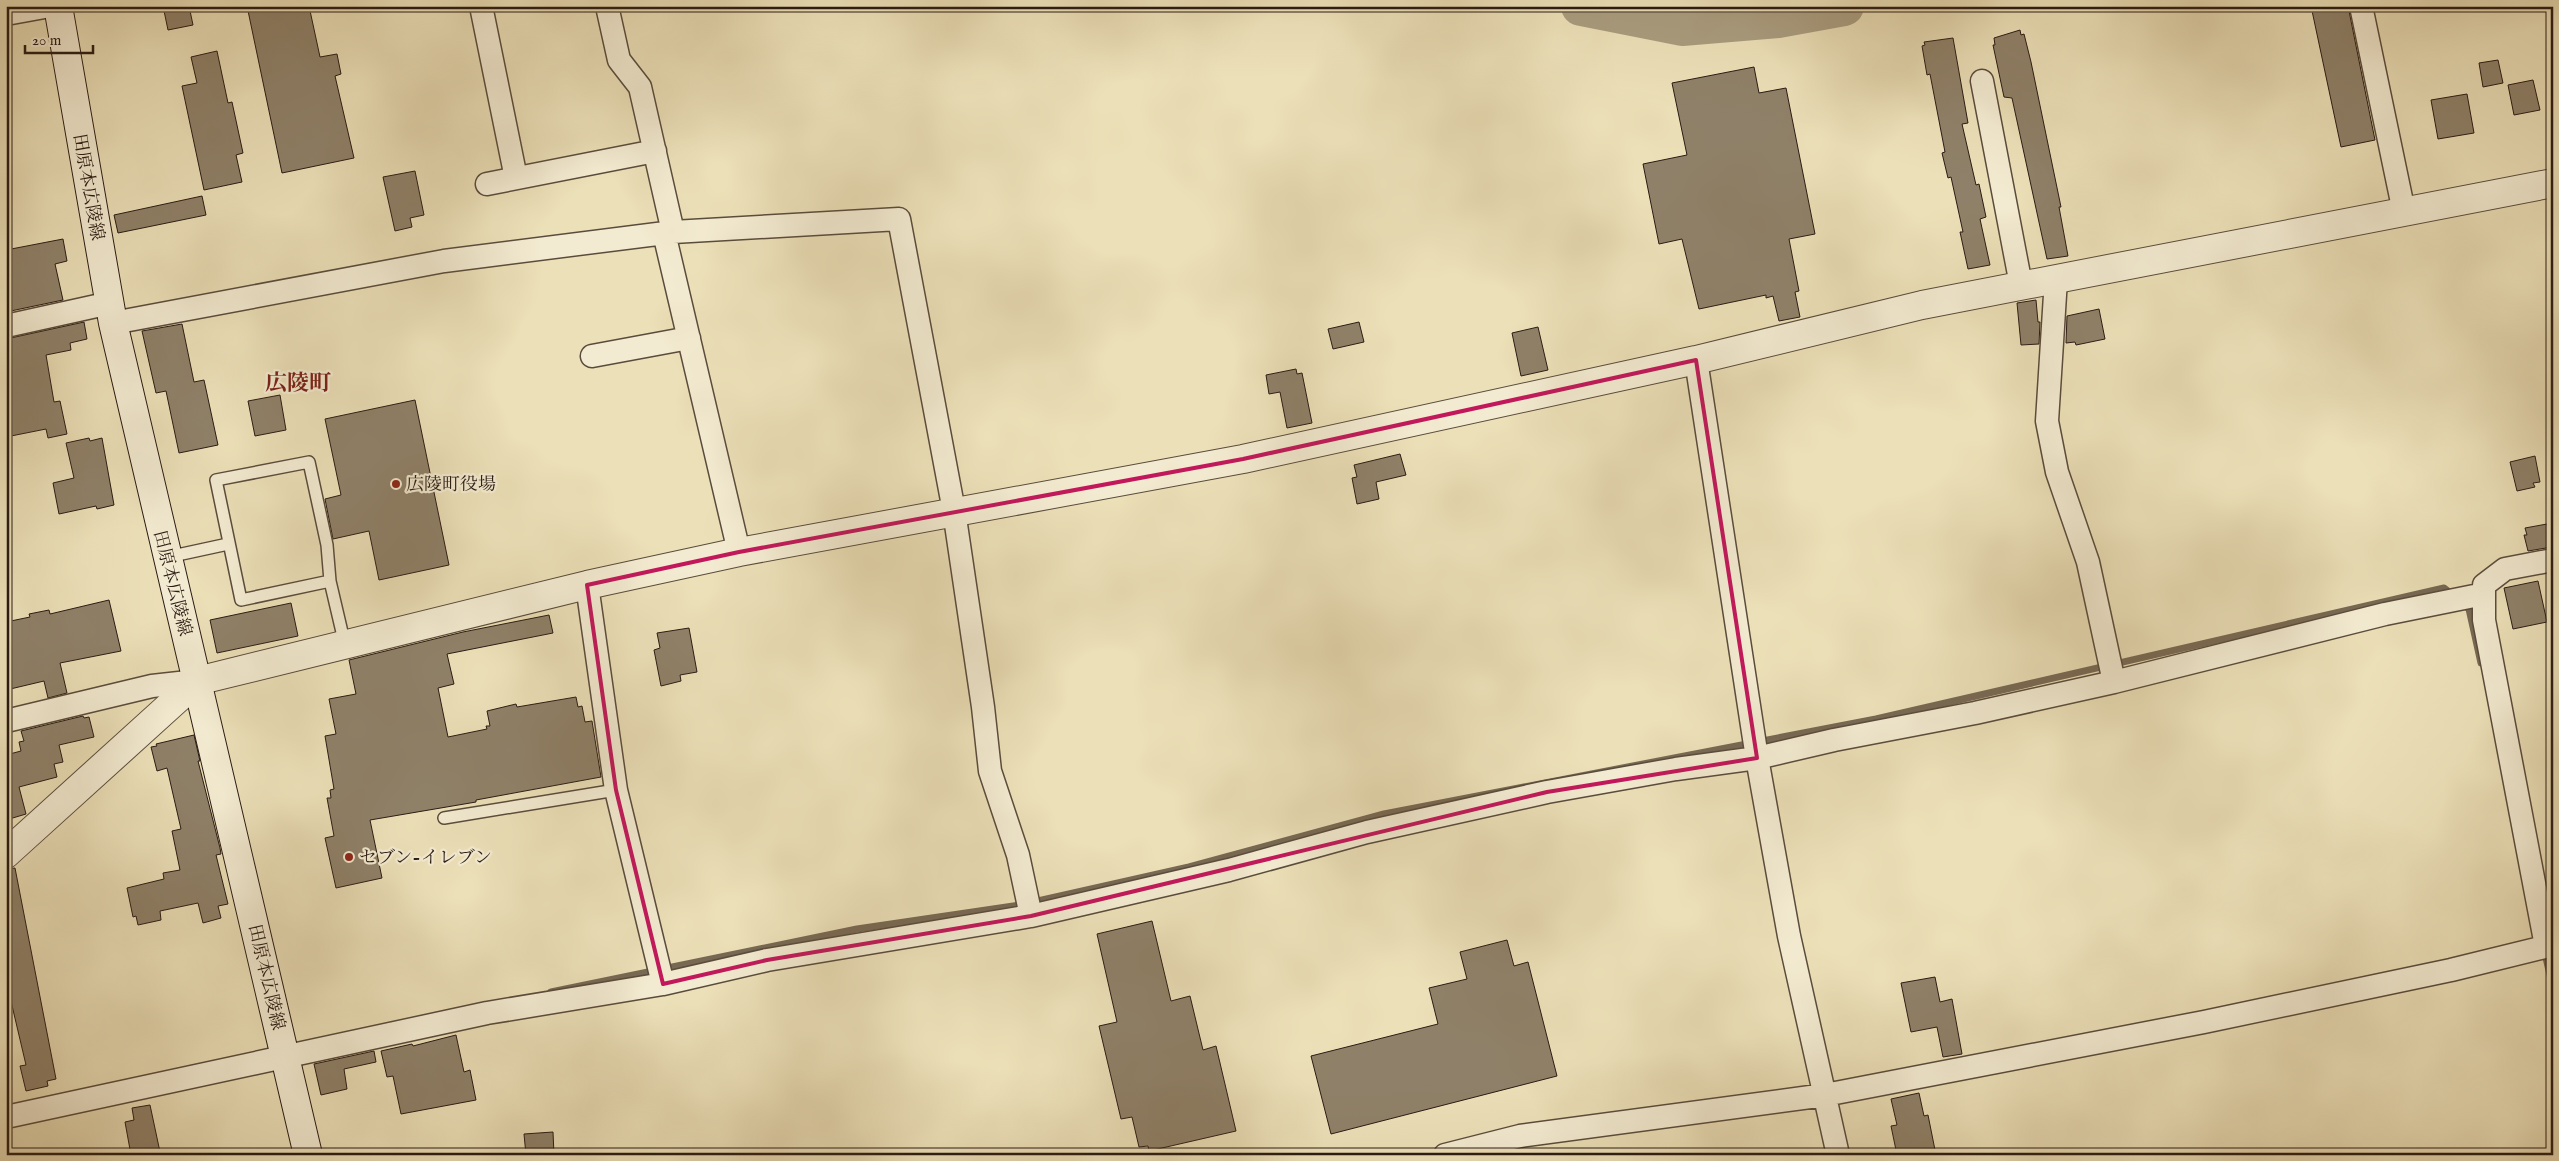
<svg xmlns="http://www.w3.org/2000/svg" width="2559" height="1161" font-family="'IM FELL English','Noto Serif JP',serif">
  <rect width="100%" height="100%" fill="#ece0b8"/>
  <filter id="stains"><feTurbulence type="fractalNoise" baseFrequency=".004" numOctaves="4"/><feColorMatrix values="0 0 0 0 .2 0 0 0 0 .09 0 0 0 0 .02 0 0 0 .5 -.17"/></filter>
  <radialGradient id="worn" r=".72"><stop offset=".6" stop-color="#630" stop-opacity="0"/><stop offset="1" stop-color="#630" stop-opacity=".3"/></radialGradient>
  <g fill="none" stroke-linecap="round" stroke-linejoin="round">
    <path stroke="#776954" stroke-width="7" d="M 2462,603 L 2469,609 L 2481,663
      M 2544,949 L 2553,988
      M 551,992 L 857,929 L 1020,905 L 1189,867 L 1384,814 L 1876,719 L 2444,588 L 2454,596"/>
    <path stroke="#aa9d80" stroke-width="40" d="M 1581,6 L 1682,26 L 1778,18 L 1844,6"/>
  </g>
  <path fill="#8f8169" stroke="#2a1b13" d="M 163,6 L 189,6 L 193,25 L 168,30 Z
    M 247,6 L 309,6 L 320,57 L 337,54 L 341,74 L 335,76 L 354,158 L 282,173 Z
    M 2311,6 L 2348,6 L 2375,140 L 2341,147 Z
    M 2020,30 L 2021,35 L 2024,34 L 2031,62 L 2061,207 L 2059,207 L 2068,256 L 2047,259 L 2012,98 L 2004,97 L 1993,45 L 1995,45 L 1994,38 Z
    M 1953,38 L 1968,123 L 1962,124 L 1976,185 L 1979,184 L 1986,217 L 1980,219 L 1990,265 L 1968,269 L 1960,232 L 1963,232 L 1951,177 L 1948,178 L 1942,153 L 1945,152 L 1930,74 L 1927,75 L 1922,46 L 1925,45 L 1924,42 Z
    M 217,51 L 228,103 L 232,102 L 243,153 L 236,155 L 242,182 L 204,190 L 182,86 L 197,83 L 191,57 Z
    M 2498,60 L 2503,83 L 2483,87 L 2479,63 Z
    M 1754,67 L 1759,93 L 1786,88 L 1815,234 L 1789,239 L 1799,291 L 1795,292 L 1800,317 L 1779,321 L 1773,296 L 1766,298 L 1766,295 L 1699,309 L 1682,239 L 1659,244 L 1643,164 L 1687,155 L 1672,83 Z
    M 2533,80 L 2540,110 L 2514,115 L 2508,85 Z
    M 2467,94 L 2474,133 L 2438,139 L 2431,100 Z
    M 415,171 L 424,215 L 410,218 L 412,227 L 395,231 L 383,177 Z
    M 202,196 L 206,215 L 118,233 L 114,215 Z
    M 63,239 L 67,261 L 55,264 L 63,300 L 6,312 L 6,250 Z
    M 2036,300 L 2038,322 L 2040,322 L 2039,344 L 2021,345 L 2017,303 Z
    M 2099,309 L 2105,339 L 2076,345 L 2075,342 L 2066,343 L 2067,316 Z
    M 84,322 L 87,339 L 70,343 L 71,350 L 46,355 L 54,402 L 60,401 L 67,434 L 48,438 L 46,429 L 6,437 L 6,339 Z
    M 1359,322 L 1364,342 L 1333,349 L 1328,329 Z
    M 182,324 L 194,382 L 204,380 L 218,445 L 179,453 L 166,391 L 156,393 L 142,331 Z
    M 1538,327 L 1548,370 L 1521,376 L 1512,333 Z
    M 1296,369 L 1297,374 L 1302,373 L 1312,423 L 1287,428 L 1280,392 L 1269,394 L 1266,375 Z
    M 280,395 L 286,430 L 255,436 L 248,401 Z
    M 415,400 L 449,565 L 379,580 L 369,531 L 333,539 L 325,499 L 341,495 L 325,419 Z
    M 89,438 L 90,441 L 102,438 L 114,505 L 97,509 L 96,506 L 59,514 L 53,483 L 74,478 L 66,443 Z
    M 1400,454 L 1406,475 L 1376,482 L 1379,499 L 1357,504 L 1352,478 L 1357,477 L 1354,465 Z
    M 2535,456 L 2540,482 L 2533,483 L 2535,487 L 2517,491 L 2510,462 Z
    M 2547,524 L 2552,547 L 2528,551 L 2524,535 L 2527,535 L 2525,528 Z
    M 2538,581 L 2547,622 L 2513,629 L 2504,588 Z
    M 109,600 L 121,651 L 60,663 L 67,693 L 48,698 L 44,681 L 6,690 L 6,622 L 30,617 L 29,614 L 49,610 L 50,614 Z
    M 291,603 L 298,636 L 217,653 L 210,620 Z
    M 549,615 L 553,633 L 447,654 L 454,684 L 438,688 L 448,737 L 487,729 L 486,726 L 490,726 L 487,711 L 516,704 L 517,707 L 576,697 L 578,707 L 582,706 L 585,722 L 592,721 L 601,777 L 476,800 L 476,802 L 370,820 L 382,878 L 336,888 L 325,838 L 334,836 L 327,798 L 331,798 L 330,790 L 334,789 L 325,736 L 336,734 L 329,699 L 356,694 L 349,660 L 463,632 Z
    M 689,628 L 697,672 L 680,675 L 681,681 L 661,686 L 654,650 L 660,648 L 657,633 Z
    M 83,716 L 84,718 L 89,717 L 94,737 L 59,745 L 63,762 L 54,764 L 57,777 L 19,787 L 26,814 L 6,820 L 6,755 L 21,751 L 19,742 L 24,741 L 21,731 Z
    M 194,735 L 200,761 L 198,761 L 220,848 L 221,854 L 216,855 L 228,904 L 218,906 L 221,918 L 203,923 L 198,903 L 160,911 L 161,920 L 138,925 L 136,916 L 133,917 L 127,888 L 164,879 L 163,873 L 180,870 L 172,831 L 181,829 L 167,768 L 157,771 L 151,747 L 157,746 L 156,744 Z
    M 15,868 L 56,1079 L 47,1081 L 48,1086 L 26,1091 L 20,1066 L 26,1065 L 6,980 L 6,869 Z
    M 1152,921 L 1171,1001 L 1190,996 L 1203,1050 L 1216,1046 L 1236,1131 L 1149,1151 L 1148,1146 L 1139,1147 L 1132,1117 L 1121,1119 L 1099,1026 L 1117,1022 L 1097,934 Z
    M 1507,940 L 1514,966 L 1528,962 L 1557,1076 L 1331,1134 L 1311,1056 L 1438,1024 L 1429,988 L 1467,979 L 1460,952 Z
    M 1935,977 L 1940,1002 L 1952,999 L 1962,1054 L 1943,1057 L 1937,1027 L 1911,1032 L 1901,983 Z
    M 456,1035 L 464,1072 L 470,1070 L 476,1100 L 401,1114 L 393,1076 L 387,1077 L 381,1051 L 412,1044 L 413,1046 Z
    M 374,1051 L 376,1062 L 344,1069 L 347,1089 L 321,1095 L 314,1064 Z
    M 1919,1093 L 1924,1116 L 1928,1115 L 1936,1155 L 1897,1155 L 1891,1126 L 1897,1125 L 1891,1099 Z
    M 150,1105 L 160,1152 L 131,1155 L 125,1122 L 134,1120 L 132,1108 Z
    M 553,1132 L 554,1155 L 526,1155 L 524,1134 Z"/>
  <g fill="none" stroke-linecap="round" stroke-linejoin="round">
    <defs>
      <path id="service" d="M 168,557 L 228,544
        M 330,581 L 241,600 L 216,480 L 309,462 L 327,545 L 330,581 L 345,645
        M 444,818 L 616,790"/>
      <path id="minor" d="M 481,6 L 516,178
        M 607,6 L 619,60 L 640,87 L 673,232
        M 2361,6 L 2404,212
        M 6,14 L 50,6
        M 1982,81 L 2021,285
        M 487,184 L 655,151
        M 664,233 L 739,552
        M 2056,279 L 2047,421 L 2057,472 L 2088,562 L 2114,682
        M 113,323 L 444,261 L 673,232 L 899,219 L 954,511 L 983,707 L 990,771 L 1018,855 L 1031,916
        M 6,326 L 110,303
        M 592,356 L 689,338
        M 1696,360 L 1757,758 L 1789,936 L 1838,1155
        M 587,585 L 616,790 L 663,984
        M 6,721 L 152,686 L 197,681
        M 2546,946 L 2484,620 L 2484,585 L 2505,569 L 2553,560
        M 6,1117 L 487,1013 L 663,984 L 767,960 L 1031,916 L 1229,870 L 1367,832 L 1547,792 L 1676,769 L 1757,758 L 1834,740 L 1975,713 L 2114,682 L 2385,614 L 2484,594
        M 1445,1155 L 1520,1136 L 1825,1095 L 2204,1022 L 2451,970 L 2553,945"/>
      <path id="tertiary" d="M 6,854 L 197,681 L 587,585 L 739,552 L 1243,459 L 1696,360 L 1922,305 L 2553,183"/>
      <path id="secondary" d="M 58,6 L 113,323 L 308,1155"/>
    </defs>
    <use href="#service" stroke="#5a4c3c" stroke-width="14"/>
    <use href="#minor" stroke="#5a4c3c" stroke-width="25"/>
    <use href="#tertiary" stroke="#5a4c3c" stroke-width="30"/>
    <use href="#secondary" stroke="#2a1b13" stroke-width="30"/>
    <use href="#service" stroke="#f3ebd1" stroke-width="11"/>
    <use href="#minor" stroke="#f3ebd1" stroke-width="22"/>
    <use href="#tertiary" stroke="#f3ebd1" stroke-width="28"/>
    <use href="#secondary" stroke="#f3ebd1" stroke-width="28"/>
  </g>
  <path fill="none" stroke="#c2185b" stroke-width="4" stroke-linejoin="round" d="M 1696,360 L 1757,758 L 1547,792 L 1031,916 L 767,960 L 663,984 L 616,790 L 587,585 L 739,552 L 1243,459 Z"/>
  <g fill="#8f2418" stroke="#f3ebd1" stroke-width="2">
    <circle cx="396" cy="484" r="5"/>
    <circle cx="349" cy="857" r="5"/>
  </g>
  <g text-anchor="middle" stroke-width="4.5" stroke-linejoin="round" paint-order="stroke">
    <g font-size="18" fill="#2a1b13" stroke="#f3ebd1">
      <text transform="translate(89 187) rotate(80)" y="6">田原本広陵線</text>
      <text transform="translate(173 583) rotate(76)" y="6">田原本広陵線</text>
      <text transform="translate(267 977) rotate(77)" y="6">田原本広陵線</text>
    </g>
    <g font-size="18" fill="#2a1b13" stroke="#f3ebd1" text-anchor="start">
      <text x="406" y="490">広陵町役場</text>
      <text x="359" y="863">セブン-イレブン</text>
    </g>
    <g font-size="22" font-weight="bold" fill="#7a1f14" stroke="#f3ebd1">
      <text x="298" y="390">広陵町</text>
    </g>
  </g>
  <rect width="2559" height="1161" fill="none" stroke="#ece0b8" stroke-width="25"/>
  <rect x="8" y="8" width="2544" height="1146" fill="none" stroke="#2a1b13" stroke-width="2.5"/>
  <rect x="12" y="12" width="2534" height="1136" fill="none" stroke="#2a1b13"/>
  <path d="M25 45v8h68v-8" fill="none" stroke="#2a1b13" stroke-width="2.5"/>
  <text x="32" y="45" font-size="15" fill="#2a1b13" stroke="#f3ebd1" stroke-width="4" paint-order="stroke">20 m</text>
  <rect width="100%" height="100%" filter="url(#stains)"/>
  <rect width="100%" height="100%" fill="url(#worn)"/>
</svg>
